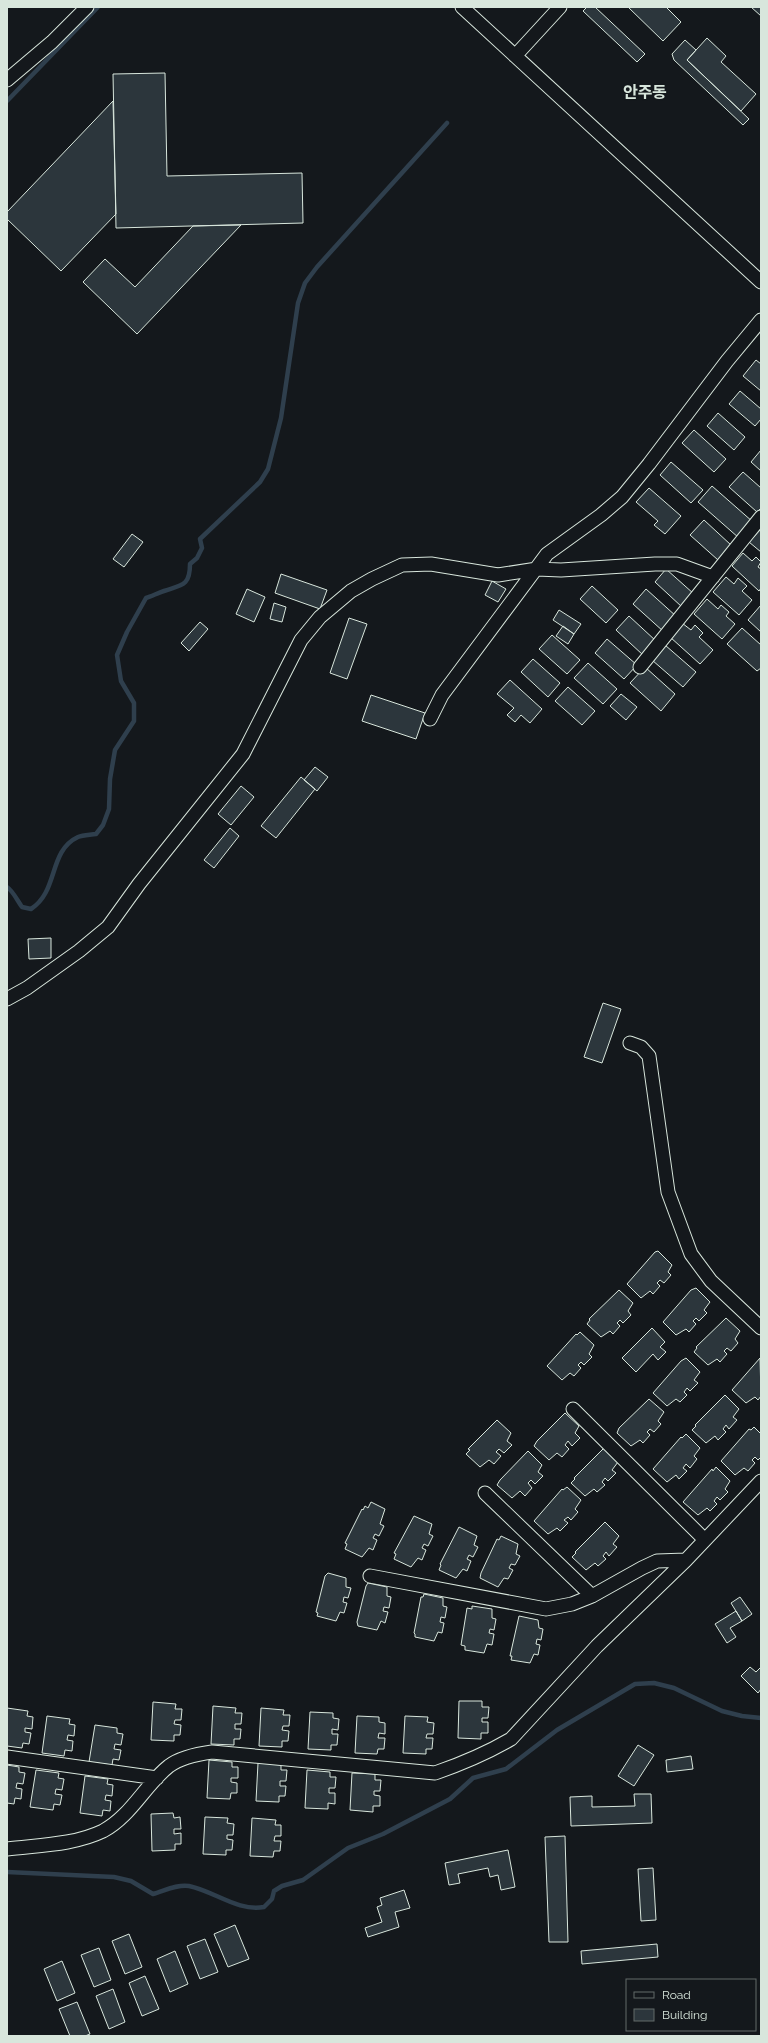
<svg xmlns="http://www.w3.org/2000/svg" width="768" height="2043" font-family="Raleway,'Noto Sans KR',sans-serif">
  <rect width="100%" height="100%" fill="#14181c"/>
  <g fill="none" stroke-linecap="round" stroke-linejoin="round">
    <path stroke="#2f3f4d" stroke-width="4.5" d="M 7,101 L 98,7
      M 7,887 C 13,891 17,900 22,907 L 31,909 C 59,891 48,851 78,837 C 83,835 90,835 96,834 L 103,825 L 109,809 L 110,779 L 115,750 L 134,721 L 134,703 L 121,681 L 117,655 L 127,632 L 146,598 C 152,596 158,593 164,591 C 182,585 190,586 190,564 L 197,558 L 202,548 L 200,539 L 260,482 L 268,469 L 281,418 L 298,303 L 305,283 L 317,267 L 447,123
      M 7,1872 L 114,1877 L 131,1881 L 153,1894 C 164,1891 177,1884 189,1886 C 214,1891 238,1912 264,1907 L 272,1899 L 274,1891 L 282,1886 L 303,1880 L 348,1848 L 383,1834 L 450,1799 L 473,1778 L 506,1769 L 557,1730 L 635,1684 L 654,1683 L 674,1688 L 722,1711 L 742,1716 L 761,1718"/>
  </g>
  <path fill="#2c363c" stroke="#d8e6dc" d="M 587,7 L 595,7 L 645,54 L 637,62 L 583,11 Z
    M 628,7 L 666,7 L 681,22 L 663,41 Z
    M 751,7 L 761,7 L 761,16 Z
    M 707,38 L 726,56 L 721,62 L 756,94 L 741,111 L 687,60 Z
    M 685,40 L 696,50 L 687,60 L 749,119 L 743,125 L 674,60 L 672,54 Z
    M 165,73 L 167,176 L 302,173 L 303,223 L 116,228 L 113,74 Z
    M 113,101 L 116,214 L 61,271 L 7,219 L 7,212 Z
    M 241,225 L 137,334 L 83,282 L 105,259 L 135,287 L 193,226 Z
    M 756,360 L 761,364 L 761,391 L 743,376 Z
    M 740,391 L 761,409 L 761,419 L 755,426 L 729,404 Z
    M 718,413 L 745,437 L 734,450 L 707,426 Z
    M 694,430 L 726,459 L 714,472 L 682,443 Z
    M 761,450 L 761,471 L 751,462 Z
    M 671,462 L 703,490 L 691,503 L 660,475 Z
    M 743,472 L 761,488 L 761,508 L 757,512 L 729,487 Z
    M 712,486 L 753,522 L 739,538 L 698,502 Z
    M 649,488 L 681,516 L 665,534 L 654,525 L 658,521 L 636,502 Z
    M 704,520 L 731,545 L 718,560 L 690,535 Z
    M 761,529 L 761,552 L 749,542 Z
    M 132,534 L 143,542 L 124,567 L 113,559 Z
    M 743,553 L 752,561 L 756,557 L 761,562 L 758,567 L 761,569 L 761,588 L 759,591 L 732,566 Z
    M 666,569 L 694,594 L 682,607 L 655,582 Z
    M 281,574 L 327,590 L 320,609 L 275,593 Z
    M 726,577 L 734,584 L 738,578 L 747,586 L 742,591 L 752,600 L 739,615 L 713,592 Z
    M 492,581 L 506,589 L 498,602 L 485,595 Z
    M 592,586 L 618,610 L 606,623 L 580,599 Z
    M 247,589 L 265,597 L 254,622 L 236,614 Z
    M 646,589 L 677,617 L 664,632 L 633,604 Z
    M 707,599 L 718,609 L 721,605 L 729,612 L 726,616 L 735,624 L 722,639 L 694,614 Z
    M 274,603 L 286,607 L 282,622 L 270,619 Z
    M 761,605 L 761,632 L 748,620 Z
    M 559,610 L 581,624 L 574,634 L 553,620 Z
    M 629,616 L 656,641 L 643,655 L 616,630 Z
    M 349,618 L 367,624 L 347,679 L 330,673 Z
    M 200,622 L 208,629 L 189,651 L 181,643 Z
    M 682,623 L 691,630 L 695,625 L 703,633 L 699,637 L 713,650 L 700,664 L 670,637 Z
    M 563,626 L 574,634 L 568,644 L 556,636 Z
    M 742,628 L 761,645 L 761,668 L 757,671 L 727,644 Z
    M 552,635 L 580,660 L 567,674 L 539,649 Z
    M 607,639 L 637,665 L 624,679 L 595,653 Z
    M 665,645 L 696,672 L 683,687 L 652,660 Z
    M 533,659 L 560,683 L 548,697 L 521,672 Z
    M 588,663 L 617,689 L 603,704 L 574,678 Z
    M 645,667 L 675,694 L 661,711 L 630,683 Z
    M 510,680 L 542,709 L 530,723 L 521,715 L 515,722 L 507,715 L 514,708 L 497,694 Z
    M 568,687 L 595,711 L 582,725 L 555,701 Z
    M 621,694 L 637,707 L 626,720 L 610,706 Z
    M 371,695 L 425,713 L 416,739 L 362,721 Z
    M 315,767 L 328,777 L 317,791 L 304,780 Z
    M 301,777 L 315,789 L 276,838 L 261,826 Z
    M 241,786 L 254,797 L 231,825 L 218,814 Z
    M 230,828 L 239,836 L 214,868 L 204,860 Z
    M 51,938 L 51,958 L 29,959 L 28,939 Z
    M 603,1003 L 621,1009 L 602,1063 L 584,1057 Z
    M 658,1251 L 672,1265 L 668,1272 L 671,1275 L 664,1283 L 660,1280 L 657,1283 L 660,1286 L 653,1294 L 650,1291 L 641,1298 L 627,1284 L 655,1252 Z
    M 696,1288 L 710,1302 L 704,1310 L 707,1313 L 699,1321 L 696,1318 L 693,1321 L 696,1324 L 689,1332 L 686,1329 L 676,1335 L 663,1322 L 691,1290 Z
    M 619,1290 L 633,1303 L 628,1311 L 631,1315 L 623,1323 L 620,1320 L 617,1323 L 620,1326 L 613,1334 L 610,1331 L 601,1337 L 587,1324 L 590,1320 L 589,1319 Z
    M 726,1318 L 740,1331 L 735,1339 L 738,1343 L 731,1351 L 727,1348 L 724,1351 L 727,1354 L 720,1362 L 717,1359 L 708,1365 L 694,1352 L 697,1348 L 696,1347 Z
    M 652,1328 L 665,1342 L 660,1347 L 666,1352 L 658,1360 L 653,1354 L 636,1372 L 622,1358 Z
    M 580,1332 L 594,1345 L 589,1354 L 592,1357 L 584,1365 L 581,1362 L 578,1365 L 581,1368 L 574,1376 L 570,1373 L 562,1380 L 547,1366 L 576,1334 L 577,1335 Z
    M 686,1358 L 700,1372 L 694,1380 L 698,1383 L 690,1391 L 687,1388 L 684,1392 L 687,1395 L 680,1402 L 676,1399 L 667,1406 L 653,1393 L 681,1361 Z
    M 760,1358 L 761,1396 L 758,1400 L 755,1397 L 746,1403 L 732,1390 Z
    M 725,1395 L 739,1409 L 733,1417 L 737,1420 L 729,1429 L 726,1425 L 723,1429 L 726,1432 L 718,1440 L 715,1436 L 706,1443 L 692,1430 L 696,1426 L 695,1425 Z
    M 649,1399 L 664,1412 L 658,1421 L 661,1424 L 654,1432 L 650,1429 L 647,1432 L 650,1435 L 643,1443 L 640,1440 L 631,1446 L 617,1433 L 619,1428 Z
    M 565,1413 L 579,1426 L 575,1433 L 580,1438 L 572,1446 L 568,1441 L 565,1445 L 569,1449 L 562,1457 L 557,1453 L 549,1460 L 534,1446 L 537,1441 Z
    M 497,1420 L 511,1433 L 507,1441 L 512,1445 L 504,1453 L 499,1449 L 496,1452 L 501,1456 L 494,1464 L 489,1460 L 480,1467 L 466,1454 L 470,1450 L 468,1449 Z
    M 754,1427 L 761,1434 L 761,1457 L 758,1460 L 755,1457 L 752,1460 L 755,1463 L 748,1471 L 744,1468 L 735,1475 L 721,1461 L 749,1429 L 751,1430 Z
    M 686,1434 L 700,1448 L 694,1456 L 697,1459 L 690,1468 L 686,1464 L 683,1468 L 687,1471 L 679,1479 L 676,1475 L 667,1482 L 653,1469 L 681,1437 L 682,1438 Z
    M 604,1448 L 618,1462 L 612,1470 L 616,1473 L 608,1481 L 605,1478 L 602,1482 L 605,1485 L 597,1492 L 594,1489 L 585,1496 L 571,1483 L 575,1479 L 574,1478 Z
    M 528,1451 L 542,1465 L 538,1472 L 543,1476 L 535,1484 L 531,1480 L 528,1483 L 532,1488 L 525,1496 L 520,1491 L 512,1498 L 497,1485 L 500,1480 Z
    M 716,1467 L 730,1481 L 725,1489 L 728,1492 L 720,1500 L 717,1497 L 714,1501 L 717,1504 L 710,1511 L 707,1508 L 698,1515 L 683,1502 L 712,1469 L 713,1471 Z
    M 567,1487 L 581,1500 L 575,1509 L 578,1512 L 571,1520 L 568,1517 L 564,1520 L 568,1523 L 560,1531 L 557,1528 L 548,1534 L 534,1521 L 562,1489 L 563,1490 Z
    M 371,1502 L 385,1509 L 380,1524 L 384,1526 L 379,1536 L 375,1534 L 373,1538 L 377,1540 L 373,1550 L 369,1548 L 362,1557 L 345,1549 L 347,1544 L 345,1543 L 362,1509 L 363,1510 L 365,1506 L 368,1508 Z
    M 414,1516 L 432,1524 L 429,1534 L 433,1536 L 428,1546 L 424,1544 L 422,1548 L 426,1550 L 422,1560 L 418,1558 L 411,1567 L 394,1559 L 396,1554 L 394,1553 Z
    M 605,1522 L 619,1536 L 613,1544 L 617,1547 L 609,1556 L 606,1552 L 603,1556 L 606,1559 L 598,1566 L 595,1563 L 586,1570 L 572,1557 L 576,1553 L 575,1552 Z
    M 459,1527 L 477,1536 L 474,1545 L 478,1547 L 473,1557 L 469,1555 L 467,1559 L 471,1561 L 467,1571 L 463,1569 L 456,1578 L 439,1570 L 441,1565 L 440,1564 Z
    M 501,1536 L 518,1544 L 516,1554 L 520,1556 L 515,1565 L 511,1564 L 509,1568 L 513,1570 L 508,1579 L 504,1578 L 498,1587 L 480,1578 L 481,1573 L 497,1539 L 499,1540 Z
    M 328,1573 L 346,1578 L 346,1587 L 351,1588 L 348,1598 L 344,1597 L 343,1602 L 347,1603 L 344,1613 L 340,1612 L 336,1621 L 317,1616 L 318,1613 L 316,1612 L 325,1576 Z
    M 368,1583 L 387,1587 L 387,1596 L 391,1597 L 389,1608 L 384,1607 L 383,1611 L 388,1612 L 385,1623 L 381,1621 L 377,1630 L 358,1626 L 357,1622 L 366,1586 Z
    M 424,1594 L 443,1598 L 443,1606 L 447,1607 L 445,1618 L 441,1617 L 440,1622 L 444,1623 L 442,1633 L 438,1632 L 434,1641 L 415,1637 L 415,1634 L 414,1633 L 421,1597 L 423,1597 Z
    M 740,1597 L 752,1614 L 742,1621 L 731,1603 Z
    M 472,1606 L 492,1609 L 492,1618 L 496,1619 L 494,1630 L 490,1629 L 489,1633 L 494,1634 L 492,1645 L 487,1644 L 484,1653 L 465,1650 L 465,1646 L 461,1645 L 467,1608 L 472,1609 Z
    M 736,1611 L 742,1621 L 730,1628 L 736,1637 L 727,1643 L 715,1624 Z
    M 519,1616 L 538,1620 L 539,1628 L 543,1629 L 541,1640 L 537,1639 L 536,1644 L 540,1645 L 538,1655 L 534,1654 L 530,1663 L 511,1660 L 512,1656 L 510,1656 Z
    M 750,1667 L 756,1672 L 761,1667 L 761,1689 L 758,1693 L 741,1676 Z
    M 459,1701 L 482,1701 L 482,1707 L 489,1707 L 488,1718 L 482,1718 L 482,1722 L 488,1722 L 488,1733 L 481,1733 L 481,1739 L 458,1738 Z
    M 153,1702 L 176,1704 L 175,1709 L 182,1709 L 181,1720 L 175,1720 L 174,1724 L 181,1725 L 180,1735 L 174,1735 L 174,1741 L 151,1740 Z
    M 213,1706 L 236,1708 L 235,1713 L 242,1713 L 241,1724 L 235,1724 L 235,1729 L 241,1729 L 240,1739 L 234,1739 L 234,1745 L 211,1744 Z
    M 7,1708 L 28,1711 L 27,1716 L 33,1717 L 32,1729 L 25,1728 L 25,1732 L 31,1733 L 29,1744 L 23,1743 L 22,1748 L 7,1746 Z
    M 261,1708 L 284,1710 L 283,1715 L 290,1715 L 289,1726 L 283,1726 L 282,1730 L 289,1731 L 288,1741 L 282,1741 L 282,1747 L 259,1746 Z
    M 310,1712 L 333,1713 L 333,1718 L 339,1719 L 338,1730 L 332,1729 L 332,1734 L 338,1734 L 337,1745 L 331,1745 L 331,1750 L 308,1749 Z
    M 47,1716 L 70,1719 L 69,1724 L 75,1725 L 74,1736 L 68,1735 L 67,1740 L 73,1741 L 72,1751 L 65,1750 L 64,1756 L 42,1753 Z
    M 357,1716 L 379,1717 L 379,1722 L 385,1723 L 385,1734 L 379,1733 L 378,1738 L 385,1738 L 384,1749 L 378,1749 L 377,1754 L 355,1753 Z
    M 405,1716 L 428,1717 L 427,1722 L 434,1723 L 433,1734 L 427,1734 L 426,1738 L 433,1738 L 432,1749 L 426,1749 L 426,1754 L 403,1753 Z
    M 95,1725 L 117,1728 L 117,1733 L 123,1734 L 121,1745 L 115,1744 L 114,1749 L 121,1750 L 119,1760 L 113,1759 L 112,1765 L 89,1762 Z
    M 638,1745 L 654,1755 L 634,1786 L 618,1776 Z
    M 691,1756 L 693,1769 L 667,1772 L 666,1760 Z
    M 209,1760 L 232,1762 L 232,1767 L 238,1767 L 238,1778 L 231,1778 L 231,1782 L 237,1783 L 237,1793 L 231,1793 L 230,1799 L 207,1798 Z
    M 258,1763 L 281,1764 L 281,1770 L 287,1770 L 286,1781 L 280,1781 L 280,1786 L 286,1786 L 285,1796 L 279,1796 L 279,1802 L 256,1801 Z
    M 7,1765 L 19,1767 L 19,1772 L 25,1773 L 23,1784 L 17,1783 L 16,1788 L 22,1789 L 21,1799 L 15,1798 L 14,1804 L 7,1803 Z
    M 36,1770 L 59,1773 L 58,1778 L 64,1779 L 62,1790 L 56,1789 L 55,1794 L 62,1795 L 60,1805 L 54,1804 L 53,1810 L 30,1807 Z
    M 307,1770 L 330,1772 L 330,1777 L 336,1777 L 335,1788 L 329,1788 L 329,1793 L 335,1793 L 335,1804 L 328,1803 L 328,1809 L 305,1808 Z
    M 352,1773 L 375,1774 L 375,1780 L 381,1780 L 380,1791 L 374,1791 L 374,1795 L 380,1796 L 380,1806 L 373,1806 L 373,1812 L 350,1810 Z
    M 85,1776 L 108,1779 L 107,1784 L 113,1785 L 112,1796 L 106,1795 L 105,1800 L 111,1801 L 110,1811 L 103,1810 L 102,1816 L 80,1813 Z
    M 634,1794 L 651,1794 L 652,1823 L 571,1826 L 570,1797 L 592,1796 L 592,1807 L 635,1806 Z
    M 173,1813 L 174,1818 L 180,1817 L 181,1829 L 174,1829 L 174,1834 L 181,1833 L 181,1844 L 175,1844 L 175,1850 L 152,1851 L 151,1814 Z
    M 205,1817 L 228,1818 L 227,1823 L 234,1824 L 233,1835 L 227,1835 L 227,1839 L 233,1840 L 232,1850 L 226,1850 L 226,1855 L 203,1854 Z
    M 252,1818 L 276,1820 L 275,1825 L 281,1825 L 281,1836 L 275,1836 L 274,1841 L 281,1841 L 280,1851 L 274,1851 L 273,1857 L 250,1856 Z
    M 565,1836 L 568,1942 L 549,1942 L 545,1837 Z
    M 508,1850 L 515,1887 L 501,1890 L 498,1875 L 490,1877 L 488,1868 L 458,1874 L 460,1883 L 449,1885 L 445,1863 Z
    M 653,1868 L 656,1920 L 641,1921 L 638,1869 Z
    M 404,1890 L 410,1908 L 395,1912 L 399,1927 L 368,1937 L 365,1928 L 382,1922 L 377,1907 L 382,1905 L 380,1898 Z
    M 235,1925 L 249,1959 L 228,1967 L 214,1934 Z
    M 129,1934 L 142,1967 L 125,1974 L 112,1941 Z
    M 205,1939 L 218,1972 L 200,1979 L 187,1946 Z
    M 657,1944 L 658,1957 L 582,1964 L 581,1951 Z
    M 99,1948 L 111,1980 L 94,1987 L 81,1955 Z
    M 175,1951 L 188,1984 L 170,1992 L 157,1959 Z
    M 62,1961 L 75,1993 L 57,2001 L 44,1969 Z
    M 145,1976 L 159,2009 L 142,2016 L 129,1983 Z
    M 113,1989 L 125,2022 L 109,2029 L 96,1996 Z
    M 77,2002 L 90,2034 L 85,2036 L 70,2036 L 59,2009 Z"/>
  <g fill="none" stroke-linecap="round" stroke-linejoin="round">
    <defs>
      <path id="street" d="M 462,7 L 761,282
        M 515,56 L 560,7
        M 7,80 L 52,42 L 87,7
        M 640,667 L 761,517
        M 430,719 L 442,695 L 547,554 L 601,515 L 622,497 L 649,464 L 727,361 L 761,320
        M 7,999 L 27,988 L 79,951 L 108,927 L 139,884 L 243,754 L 301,640 L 320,617 L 351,591 L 372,579 L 402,565 L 431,564 L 498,575 L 537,569 L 561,570 L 655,564 L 677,564 L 713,577
        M 630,1043 L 641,1047 L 649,1056 L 668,1192 L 691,1254 L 711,1281 L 761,1328
        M 573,1409 L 705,1540
        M 485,1493 L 592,1596
        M 370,1576 L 546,1609 L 572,1604 L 592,1596 L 642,1568 L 657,1561 L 686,1560
        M 7,1757 L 157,1778
        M 7,1849 C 39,1845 74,1845 103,1831 C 131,1816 145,1785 169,1766 C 181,1757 197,1754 212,1752 L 435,1773 C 461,1764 487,1753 511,1739 L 597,1646 L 686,1560 L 761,1481"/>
    </defs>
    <use href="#street" stroke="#d8e6dc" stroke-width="15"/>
    <use href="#street" stroke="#14181c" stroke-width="13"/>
  </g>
  <g text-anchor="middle" stroke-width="3" stroke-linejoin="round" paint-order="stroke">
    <g font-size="16" font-weight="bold" fill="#d8e6dc" stroke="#14181c">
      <text x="645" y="98">안주동</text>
    </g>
  </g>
  <rect width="768" height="2043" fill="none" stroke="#d8e6dc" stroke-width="16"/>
  <rect x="626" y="1979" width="130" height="52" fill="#14181c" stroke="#626a69"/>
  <rect x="634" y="1992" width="20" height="6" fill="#14181c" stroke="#626a69"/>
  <text x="662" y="1999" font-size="12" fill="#d8e6dc">Road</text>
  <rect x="634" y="2009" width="20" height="12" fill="#2c363c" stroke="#626a69"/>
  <text x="662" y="2019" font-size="12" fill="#d8e6dc">Building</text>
</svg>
